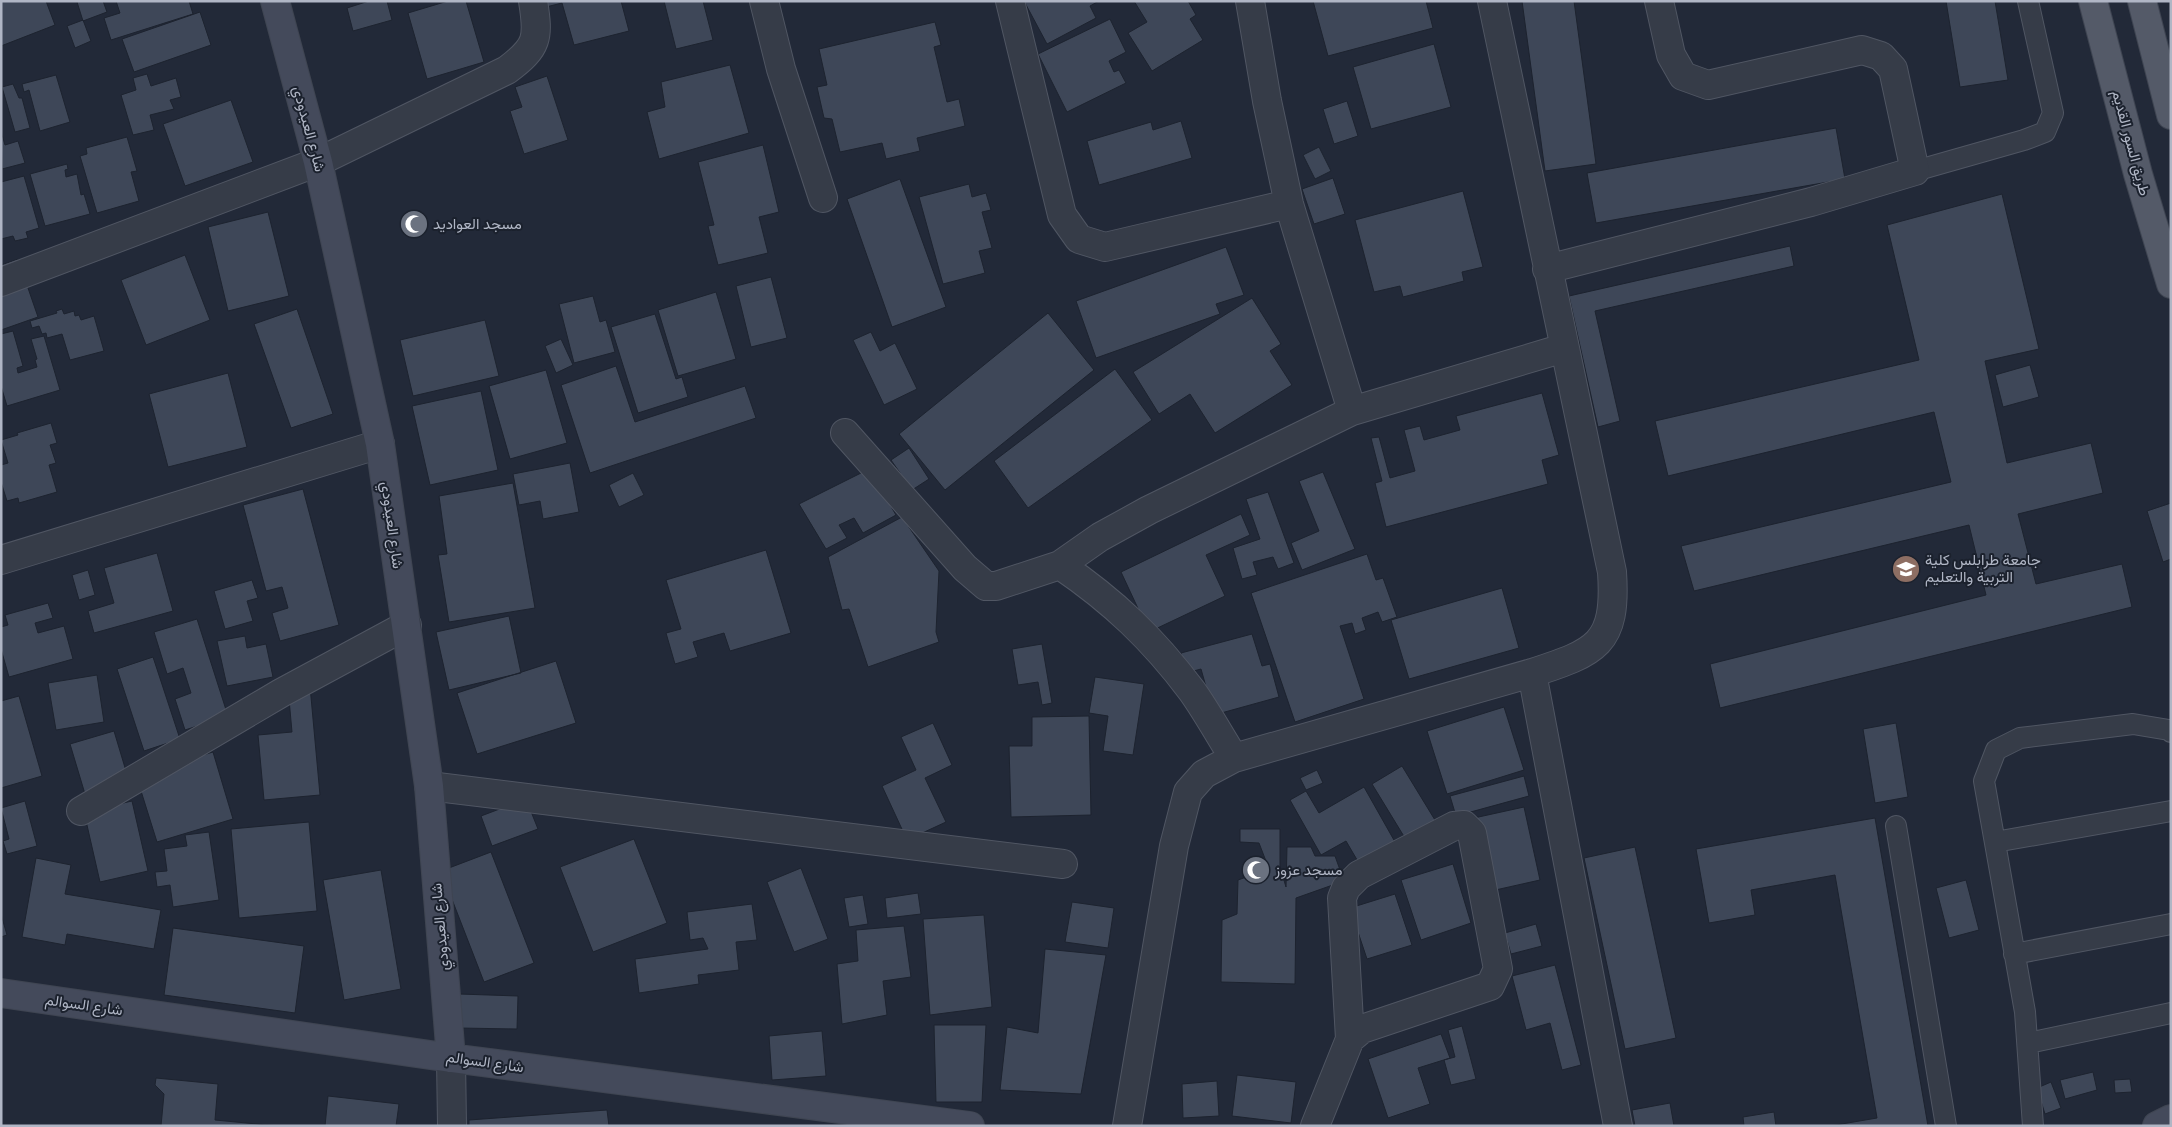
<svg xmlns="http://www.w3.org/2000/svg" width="2172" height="1127" font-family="'IBM Plex Sans',Vazirmatn,sans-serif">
  <rect width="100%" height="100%" fill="#222938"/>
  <path fill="#3e4758" stroke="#1d232f" d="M 1,1 L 46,1 L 55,25 L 1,46 Z
    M 79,1 L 103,1 L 107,12 L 83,21 L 77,2 Z
    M 116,1 L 189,1 L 193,14 L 111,40 L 104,18 L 120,13 Z
    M 369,1 L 387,1 L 392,20 L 353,31 L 347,8 Z
    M 448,1 L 466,1 L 484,62 L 427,79 L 408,13 Z
    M 544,1 L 621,1 L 629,31 L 574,45 L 562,3 L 546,7 Z
    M 664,1 L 703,1 L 713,40 L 676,49 Z
    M 1024,1 L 1099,1 L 1090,6 L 1096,18 L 1047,44 Z
    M 1134,1 L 1188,1 L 1196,15 L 1190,19 L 1203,40 L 1152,71 L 1128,33 L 1147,22 Z
    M 1313,1 L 1426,1 L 1433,28 L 1328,56 Z
    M 1522,1 L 1574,1 L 1596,164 L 1545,171 Z
    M 1946,1 L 1995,1 L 2008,80 L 1960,87 Z
    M 200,12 L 211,45 L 134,72 L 122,39 Z
    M 1110,19 L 1126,52 L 1109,61 L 1114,72 L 1119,70 L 1126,83 L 1067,112 L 1038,54 Z
    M 83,20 L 91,41 L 75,48 L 67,26 Z
    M 935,22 L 941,45 L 934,47 L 947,102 L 959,99 L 965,126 L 917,138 L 920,151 L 886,159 L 882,143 L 840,152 L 832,119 L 824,118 L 817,87 L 827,85 L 819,49 Z
    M 1434,44 L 1451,107 L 1371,129 L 1353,67 Z
    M 730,65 L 749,133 L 659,159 L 647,112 L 665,107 L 661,82 Z
    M 147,74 L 151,86 L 176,78 L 181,97 L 170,100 L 174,109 L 150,115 L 154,130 L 133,135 L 121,95 L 136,90 L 133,78 Z
    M 56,75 L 70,122 L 40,131 L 29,90 L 24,92 L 22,84 Z
    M 547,76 L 568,140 L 524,154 L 510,111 L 522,107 L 515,87 Z
    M 13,84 L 19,98 L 22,98 L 30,128 L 15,132 L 2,87 Z
    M 231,100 L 253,162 L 185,186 L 163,124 Z
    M 1347,101 L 1358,136 L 1334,144 L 1323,109 Z
    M 1181,121 L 1192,158 L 1099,185 L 1087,141 L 1151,122 L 1153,130 Z
    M 1836,128 L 1845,179 L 1596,223 L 1587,173 Z
    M 1,131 L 5,145 L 18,141 L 25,163 L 2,169 Z
    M 127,137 L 137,171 L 131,172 L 139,201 L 97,213 L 80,156 L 87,154 L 86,148 Z
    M 763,145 L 779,212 L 759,217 L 768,253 L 718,265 L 708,226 L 714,225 L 698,162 Z
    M 1319,147 L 1331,171 L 1315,179 L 1303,155 Z
    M 67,164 L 68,169 L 65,170 L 66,177 L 77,174 L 81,195 L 84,194 L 90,214 L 45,226 L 30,174 Z
    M 24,176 L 39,228 L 26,232 L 28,238 L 15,241 L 13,236 L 1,239 L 1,182 Z
    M 1333,178 L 1345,214 L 1314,224 L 1302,189 Z
    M 900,179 L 946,307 L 892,327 L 847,199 Z
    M 969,184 L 972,197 L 986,193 L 991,210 L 982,212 L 992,248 L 979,251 L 985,273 L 943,284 L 919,197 Z
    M 1463,191 L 1483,267 L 1462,272 L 1464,281 L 1403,297 L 1400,286 L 1374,292 L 1355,220 Z
    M 2002,194 L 2039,349 L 1985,361 L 2007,463 L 2091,443 L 2103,493 L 2018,514 L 2036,584 L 2122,564 L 2132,607 L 1720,708 L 1710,664 L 1986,595 L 1969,525 L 1694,591 L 1681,546 L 1951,482 L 1934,412 L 1668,476 L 1655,421 L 1919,360 L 1887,225 Z
    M 268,212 L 289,296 L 228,311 L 208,227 Z
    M 1790,246 L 1794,266 L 1595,311 L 1620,421 L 1598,427 L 1569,296 Z
    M 1226,247 L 1244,295 L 1216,304 L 1220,314 L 1096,358 L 1076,301 Z
    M 185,255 L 210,320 L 146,345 L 121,280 Z
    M 18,259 L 38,317 L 1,330 L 1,265 Z
    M 771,277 L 787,338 L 751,347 L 736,286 Z
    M 716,292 L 736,359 L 678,376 L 658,310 Z
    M 593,296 L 600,322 L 606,320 L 615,352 L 574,363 L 559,304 Z
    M 1252,298 L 1281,344 L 1270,351 L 1292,385 L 1215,433 L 1190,394 L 1159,414 L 1133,372 Z
    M 62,309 L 64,314 L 74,311 L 75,316 L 79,315 L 81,320 L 94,316 L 104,351 L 70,360 L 62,334 L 47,338 L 46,333 L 42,334 L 39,326 L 32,328 L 30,321 L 57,313 L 56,311 Z
    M 297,309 L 333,414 L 291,428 L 254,324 Z
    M 1048,313 L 1094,370 L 945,490 L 899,434 Z
    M 655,314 L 676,379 L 682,377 L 688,397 L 638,413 L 611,327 Z
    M 485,320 L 499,376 L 413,396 L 400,340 Z
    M 13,331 L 23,366 L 17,368 L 18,373 L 37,367 L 35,360 L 37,359 L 31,339 L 44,336 L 60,390 L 7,406 L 1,386 L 1,334 Z
    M 871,332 L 880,351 L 895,343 L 917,389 L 884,405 L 853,340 Z
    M 561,339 L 573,365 L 556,373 L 545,346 Z
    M 2030,365 L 2039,397 L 2003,407 L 1995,375 Z
    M 616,366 L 635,422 L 745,386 L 756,418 L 590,473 L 561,385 Z
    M 1115,369 L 1152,420 L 1028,508 L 994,461 Z
    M 546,370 L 567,443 L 510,459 L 489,386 Z
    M 228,373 L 247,447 L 168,467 L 149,394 Z
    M 481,391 L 498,470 L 430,485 L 412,406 Z
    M 1542,393 L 1559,455 L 1542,460 L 1548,484 L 1386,527 L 1375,483 L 1382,481 L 1371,438 L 1379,437 L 1390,478 L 1415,471 L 1404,430 L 1420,426 L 1424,440 L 1460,430 L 1456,416 Z
    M 51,423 L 57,443 L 50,445 L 56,463 L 49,465 L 57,492 L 19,503 L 18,498 L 7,501 L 1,482 L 1,465 L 8,463 L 1,440 L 18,435 L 17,433 Z
    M 909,448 L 929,479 L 912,490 L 891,460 Z
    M 570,463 L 579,512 L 543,519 L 540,501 L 519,505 L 513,474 Z
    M 869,469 L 896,515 L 863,533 L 854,518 L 839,525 L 847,538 L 826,549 L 799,504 Z
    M 1323,472 L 1355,549 L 1302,570 L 1291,543 L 1319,531 L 1299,481 Z
    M 633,473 L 644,495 L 619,507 L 609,485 Z
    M 513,483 L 535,608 L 449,622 L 438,555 L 447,554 L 439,496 Z
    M 303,489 L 339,625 L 280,641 L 272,613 L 288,608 L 282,587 L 266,591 L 243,505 Z
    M 1268,492 L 1294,563 L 1278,569 L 1273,557 L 1253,562 L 1257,575 L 1242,579 L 1233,548 L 1260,539 L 1246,499 Z
    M 2171,503 L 2171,559 L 2163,562 L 2147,511 Z
    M 1241,514 L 1250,535 L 1206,555 L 1225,596 L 1149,632 L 1121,572 Z
    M 902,517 L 939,571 L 936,632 L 939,642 L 868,667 L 849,609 L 842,610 L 828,557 Z
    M 766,550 L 791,633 L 730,651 L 724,633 L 693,642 L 698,657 L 675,664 L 666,633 L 681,629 L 666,580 Z
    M 157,553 L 173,611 L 94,633 L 88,611 L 114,603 L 104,568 Z
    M 1367,554 L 1376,580 L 1383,578 L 1397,617 L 1382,622 L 1378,612 L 1362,618 L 1366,630 L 1355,634 L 1352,623 L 1340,626 L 1364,699 L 1295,722 L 1251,593 Z
    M 88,570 L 95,595 L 79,600 L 72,575 Z
    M 252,580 L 258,598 L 247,601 L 253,621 L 225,629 L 214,591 Z
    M 1502,588 L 1519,648 L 1409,679 L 1391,620 Z
    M 48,603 L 53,618 L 35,623 L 38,633 L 64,626 L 73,659 L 9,677 L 1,649 L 1,627 L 8,625 L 5,615 Z
    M 509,616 L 521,673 L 449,690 L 436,632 Z
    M 197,619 L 228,716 L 185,730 L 175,699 L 191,693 L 183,668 L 167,674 L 154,632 Z
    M 1252,634 L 1262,666 L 1270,664 L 1279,697 L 1214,715 L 1201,669 L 1186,673 L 1181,653 Z
    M 245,636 L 247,648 L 266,644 L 273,677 L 227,686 L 217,641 Z
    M 1042,644 L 1052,703 L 1042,705 L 1038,682 L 1018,685 L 1012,649 Z
    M 153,657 L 180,739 L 144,751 L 117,669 Z
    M 556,661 L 576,723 L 477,754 L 457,693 Z
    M 97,675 L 104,722 L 56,730 L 48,683 Z
    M 1095,677 L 1144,684 L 1133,755 L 1103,751 L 1108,716 L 1089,713 Z
    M 310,686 L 320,795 L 264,800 L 258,735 L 292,732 L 288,688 Z
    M 19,696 L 42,776 L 1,788 L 1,701 Z
    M 1504,707 L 1524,770 L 1447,794 L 1427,731 Z
    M 1089,716 L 1091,815 L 1011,817 L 1009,746 L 1032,746 L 1032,717 Z
    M 933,723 L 952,765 L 925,778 L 946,822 L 907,840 L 882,786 L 916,770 L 901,737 Z
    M 1896,723 L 1908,797 L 1875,803 L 1863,729 Z
    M 114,731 L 129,781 L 85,794 L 70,744 Z
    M 213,752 L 233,819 L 157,842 L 136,775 Z
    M 1402,766 L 1438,825 L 1408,843 L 1372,784 Z
    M 1317,770 L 1323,783 L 1306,790 L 1300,778 Z
    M 1524,776 L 1529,796 L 1456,816 L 1450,796 Z
    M 1364,787 L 1399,849 L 1363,870 L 1346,841 L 1321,855 L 1290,800 L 1306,791 L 1319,813 Z
    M 526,799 L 538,829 L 492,846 L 481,816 Z
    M 25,801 L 37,846 L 7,854 L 3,841 L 9,839 L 1,808 Z
    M 132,801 L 148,871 L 100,882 L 84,812 Z
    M 1524,807 L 1540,880 L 1491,891 L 1474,818 Z
    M 1875,818 L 1928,1126 L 1830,1126 L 1877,1118 L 1835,875 L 1751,890 L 1755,915 L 1709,923 L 1696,849 Z
    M 309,822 L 317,911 L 239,918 L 231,829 Z
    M 1240,829 L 1280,829 L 1280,867 L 1286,887 L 1287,847 L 1311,847 L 1315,856 L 1335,856 L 1344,881 L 1296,898 L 1295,984 L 1221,982 L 1222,920 L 1237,914 L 1238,880 L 1269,869 L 1259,843 L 1240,842 Z
    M 209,832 L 219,900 L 173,907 L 170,885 L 157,887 L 155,872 L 167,871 L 164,849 L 187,846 L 185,835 Z
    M 634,839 L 667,923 L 593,952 L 560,867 Z
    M 1635,847 L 1676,1038 L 1625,1049 L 1584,858 Z
    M 491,852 L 534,963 L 484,982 L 441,871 Z
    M 36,858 L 71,865 L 65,894 L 161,910 L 154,949 L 67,934 L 65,945 L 22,937 Z
    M 1453,864 L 1471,923 L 1421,940 L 1401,880 Z
    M 801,868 L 828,939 L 794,952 L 767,882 Z
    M 381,870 L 401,989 L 344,1000 L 323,880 Z
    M 1966,880 L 1979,930 L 1949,938 L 1936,888 Z
    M 918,893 L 921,914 L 887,918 L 885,898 Z
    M 1395,894 L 1412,945 L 1367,959 L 1350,908 Z
    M 863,895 L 868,924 L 849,927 L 844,898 Z
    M 1072,902 L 1114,908 L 1108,948 L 1065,942 Z
    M 752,904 L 757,940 L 736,942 L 739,970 L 698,975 L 699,984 L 639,993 L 635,959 L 708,949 L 703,938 L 690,940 L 687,912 Z
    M 1,914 L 7,935 L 1,937 Z
    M 984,915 L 992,1007 L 930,1015 L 923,919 Z
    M 1536,924 L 1542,946 L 1511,954 L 1505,933 Z
    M 904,926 L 911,977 L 883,981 L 887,1015 L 842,1024 L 837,964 L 858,961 L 856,930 Z
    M 173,928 L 304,946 L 295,1013 L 164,995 Z
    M 1045,949 L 1106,955 L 1081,1094 L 1000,1090 L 1007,1027 L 1038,1033 Z
    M 1555,965 L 1581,1065 L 1562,1070 L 1550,1023 L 1526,1030 L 1512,976 Z
    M 459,994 L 518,996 L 517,1029 L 458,1028 Z
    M 934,1025 L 986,1025 L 982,1102 L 936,1102 Z
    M 1462,1026 L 1476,1079 L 1451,1085 L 1444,1060 L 1455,1057 L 1448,1030 Z
    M 822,1031 L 826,1076 L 772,1080 L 769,1036 Z
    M 1441,1034 L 1450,1058 L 1418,1068 L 1430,1104 L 1388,1118 L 1368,1059 Z
    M 2093,1072 L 2097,1090 L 2065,1099 L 2060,1080 Z
    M 1237,1075 L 1296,1082 L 1291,1123 L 1232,1116 Z
    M 156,1078 L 218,1084 L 215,1120 L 278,1126 L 161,1126 L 164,1094 L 155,1085 Z
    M 2130,1079 L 2132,1092 L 2115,1093 L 2114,1080 Z
    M 1217,1081 L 1219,1116 L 1183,1118 L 1182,1084 Z
    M 2051,1082 L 2061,1108 L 2045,1114 L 2037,1088 Z
    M 328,1096 L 399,1104 L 396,1126 L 325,1126 Z
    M 1670,1103 L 1674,1126 L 1635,1126 L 1632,1110 Z
    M 607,1110 L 609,1126 L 469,1126 L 469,1120 Z
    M 1774,1112 L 1776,1126 L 1744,1126 L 1743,1117 Z"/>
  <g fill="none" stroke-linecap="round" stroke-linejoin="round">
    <defs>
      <path id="lane" d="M 1915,171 L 2024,140 L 2045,132 L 2053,113 L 2028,1
        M 1896,826 L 1946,1126
        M 1995,842 L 2171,811
        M 2014,954 L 2171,924
        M 2028,1043 L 2171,1013
        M 2033,1126 L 2025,1012 L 1984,781 L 1996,750 L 2020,738 L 2133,724 L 2169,730 L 2171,732"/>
      <path id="street" d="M 764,1 L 781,69 L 823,198
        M 1010,1 L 1062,215 L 1079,239 L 1105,247 L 1289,204
        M 1250,1 L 1267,101 L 1289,204 L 1352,411
        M 1547,269 L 1811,202 L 1915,171 L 1893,69 L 1881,56 L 1862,50 L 1708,85 L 1683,76 L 1671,55 L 1659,1
        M 1,282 L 318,162 L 507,70 C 538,47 539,38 533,1
        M 845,433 L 965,568 L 986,586 L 996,586 L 1060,565
        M 1,560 L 380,444
        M 1532,673 L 1618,1126
        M 1234,758 C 1220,736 1207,712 1192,691 C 1153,639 1113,601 1060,565 L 1100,537 L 1149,510 L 1352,411 L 1564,348
        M 429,786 L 1063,864
        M 81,811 L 281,693 L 407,625
        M 451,1058 L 452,1126
        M 1127,1126 L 1174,846 L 1188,792 L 1204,774 L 1234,758 L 1532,673 C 1596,652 1617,645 1612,572 L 1492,1
        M 1315,1126 L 1350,1039 L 1362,1029 L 1490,986 L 1498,969 L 1472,833 L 1464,825 L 1454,826 L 1359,875 L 1346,888 L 1342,898 L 1350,1039"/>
      <path id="secondary" d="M 275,1 L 318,162 L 380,444 L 429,786 L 451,1058
        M 1,993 L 451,1058 L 970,1126
        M 2157,1126 L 2171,1119"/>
      <path id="primary" d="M 2093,1 L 2138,174 L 2171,284
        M 2142,1 L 2171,115"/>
    </defs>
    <use href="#lane" stroke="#505663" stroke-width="22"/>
    <use href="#street" stroke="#505663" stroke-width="30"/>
    <use href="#secondary" stroke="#3f4552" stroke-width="30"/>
    <use href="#primary" stroke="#3f4552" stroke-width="30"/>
    <use href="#lane" stroke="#363c48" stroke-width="20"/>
    <use href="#street" stroke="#363c48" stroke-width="28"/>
    <use href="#secondary" stroke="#444a5b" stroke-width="28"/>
    <use href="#primary" stroke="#545a68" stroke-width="28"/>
  </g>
  <defs>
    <symbol id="mosque-disc" viewBox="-11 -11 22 22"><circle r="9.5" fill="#6b7280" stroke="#1b212d"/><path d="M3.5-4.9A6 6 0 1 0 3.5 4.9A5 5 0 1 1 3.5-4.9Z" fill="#fff"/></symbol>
    <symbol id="university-disc" viewBox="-11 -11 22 22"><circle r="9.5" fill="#8d6e63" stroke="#1b212d"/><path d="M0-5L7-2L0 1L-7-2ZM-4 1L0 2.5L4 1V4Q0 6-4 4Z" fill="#fff"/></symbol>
  </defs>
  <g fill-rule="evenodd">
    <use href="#mosque-disc" x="398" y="208" width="32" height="32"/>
    <use href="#university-disc" x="1890" y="553" width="32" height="32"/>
    <use href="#mosque-disc" x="1240" y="854" width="32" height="32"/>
  </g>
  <g text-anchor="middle" stroke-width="4" stroke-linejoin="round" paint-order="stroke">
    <g font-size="15" fill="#b0b6c5" stroke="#1b212d">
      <text transform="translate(309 129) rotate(75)" y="5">شارع العيدودي</text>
      <text transform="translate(2131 143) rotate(75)" y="5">طريق السور القديم</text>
      <text transform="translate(392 525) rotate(82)" y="5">شارع العيدودي</text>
      <text transform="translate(440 927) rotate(-95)" y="5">شارع العيدودي</text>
      <text transform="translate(84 1005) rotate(8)" y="5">شارع السوالم</text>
      <text transform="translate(485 1062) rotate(8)" y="5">شارع السوالم</text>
    </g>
    <g font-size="15" fill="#b0b6c5" stroke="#1b212d" text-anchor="start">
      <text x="433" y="229">مسجد العواديد</text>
      <text x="1925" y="565">جامعة طرابلس كلية<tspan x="1925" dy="17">التربية والتعليم</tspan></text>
      <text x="1275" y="875">مسجد عزوز</text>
    </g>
  </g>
  <rect width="2172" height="1127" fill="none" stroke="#b0b6c5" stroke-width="5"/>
</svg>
